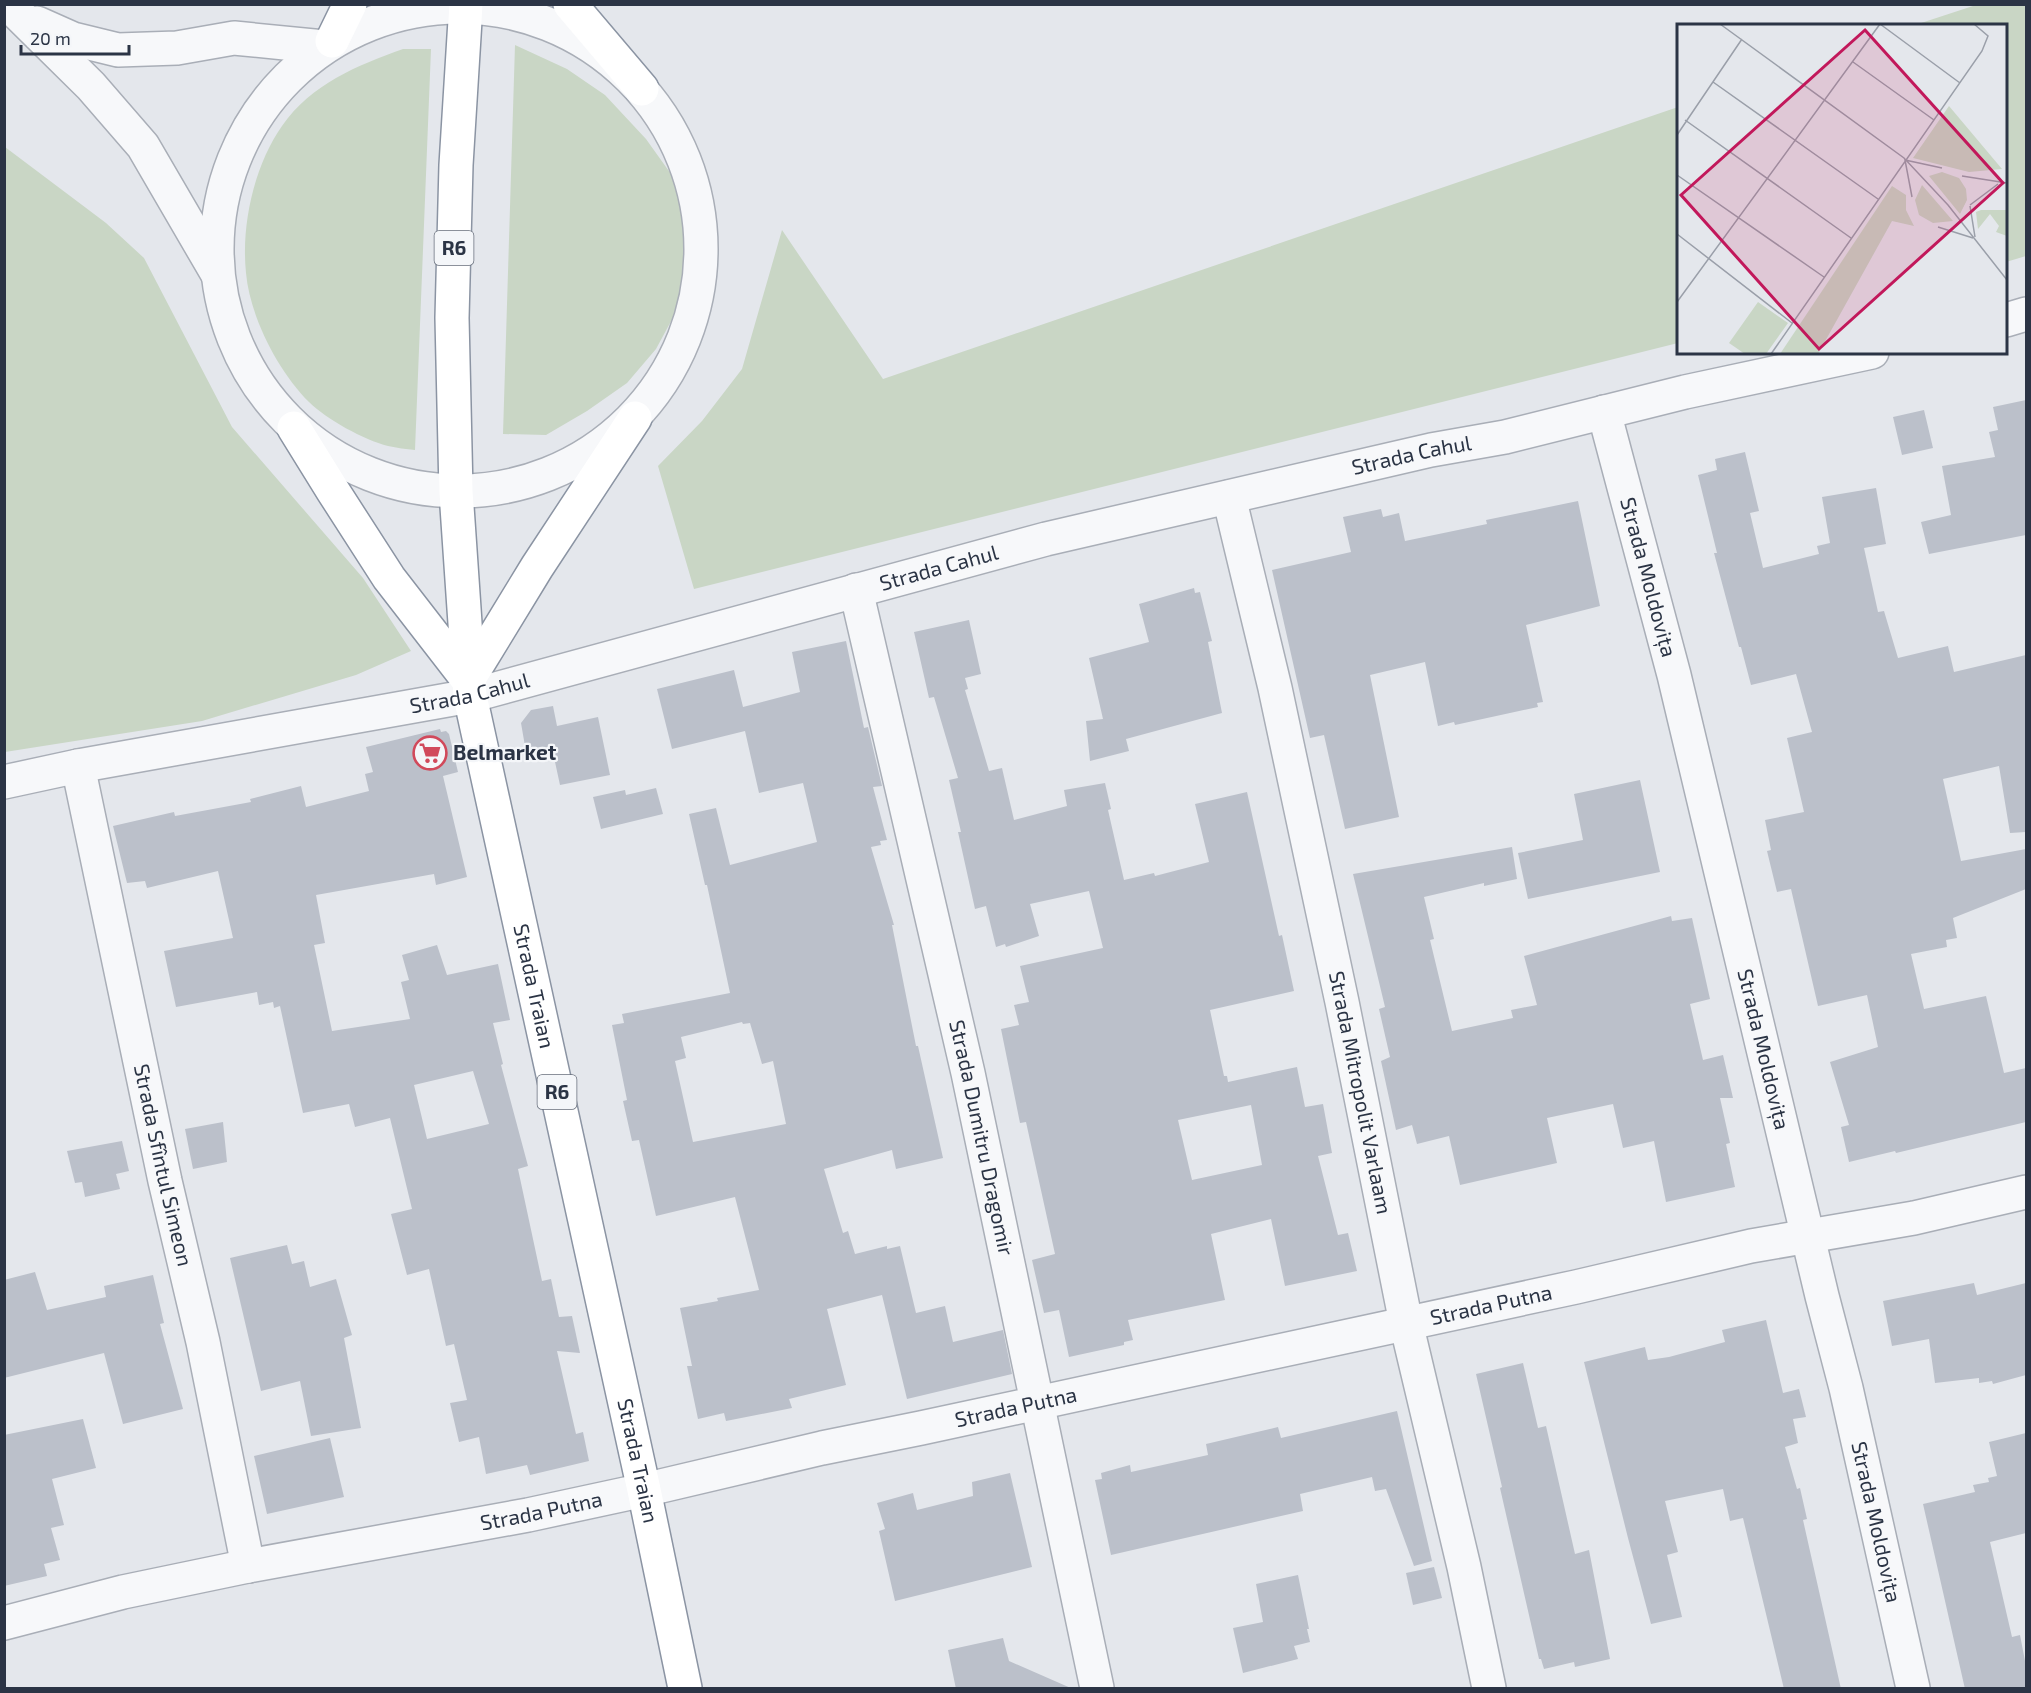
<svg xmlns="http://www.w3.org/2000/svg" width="2031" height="1693" font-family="'Exo 2',sans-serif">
  <rect width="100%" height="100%" fill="#e4e7ec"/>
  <path fill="#c9d6c5" d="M 1976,5 L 2026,5 L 2026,256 L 2006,262 L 2006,26 L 1915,25 Z
    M 515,45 L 567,69 L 605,95 L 646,139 L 676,181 L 689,236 L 689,267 L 676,312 L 656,349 L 627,383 L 587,411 L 546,435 L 503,434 Z
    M 403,49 L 431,49 L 415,450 C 406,449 397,448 388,446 C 364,440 326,419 309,402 C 278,371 250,317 246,273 C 241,225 254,166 282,126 C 311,84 358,65 403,49 Z
    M 1678,107 L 1678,343 L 694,589 L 658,466 L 702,421 L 742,369 L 782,230 L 883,379 Z
    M 5,147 L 106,223 L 144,258 L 232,427 L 363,578 L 411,651 L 356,675 L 202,721 L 5,752 Z"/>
  <path fill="#bbc0ca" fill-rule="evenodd" d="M 2026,400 L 2026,535 L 1929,554 L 1921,522 L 1951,515 L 1942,466 L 1995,457 L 1989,432 L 1998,430 L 1993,407 Z
    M 1924,410 L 1933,448 L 1902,455 L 1893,417 Z
    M 1745,452 L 1759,511 L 1750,513 L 1763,568 L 1819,554 L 1817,546 L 1830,543 L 1822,497 L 1876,488 L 1886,544 L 1864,548 L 1878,612 L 1884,611 L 1898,658 L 1948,646 L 1954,672 L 2026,655 L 2026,832 L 2010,833 L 1999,766 L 1943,779 L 1961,861 L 2026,849 L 2026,889 L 1953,918 L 1957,938 L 1946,940 L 1947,947 L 1911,954 L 1924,1009 L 1986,996 L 2004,1073 L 2026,1068 L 2026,1122 L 1896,1153 L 1895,1151 L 1849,1162 L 1841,1127 L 1849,1125 L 1830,1062 L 1878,1047 L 1867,995 L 1818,1006 L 1791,889 L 1777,892 L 1767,851 L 1771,850 L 1765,820 L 1804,812 L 1787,738 L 1812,732 L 1796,674 L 1751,685 L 1741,647 L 1739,647 L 1714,553 L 1717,553 L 1698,475 L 1717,470 L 1715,459 Z
    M 1578,501 L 1600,606 L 1526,625 L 1543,702 L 1537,703 L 1538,707 L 1455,725 L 1454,722 L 1438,726 L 1425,662 L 1370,675 L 1399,817 L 1345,829 L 1324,735 L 1310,738 L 1272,570 L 1351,552 L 1343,517 L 1381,509 L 1383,517 L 1399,513 L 1405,541 L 1487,524 L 1486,520 Z
    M 1194,588 L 1195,593 L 1200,592 L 1212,641 L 1208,642 L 1222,713 L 1126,739 L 1129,751 L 1090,761 L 1086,721 L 1103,719 L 1089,658 L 1149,642 L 1139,604 Z
    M 969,620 L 981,674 L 965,678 L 968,689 L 965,690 L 989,771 L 1002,768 L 1014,820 L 1067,806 L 1064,790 L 1105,783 L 1111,809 L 1108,810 L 1124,880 L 1154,873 L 1155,876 L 1209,862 L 1195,804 L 1247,792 L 1279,936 L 1282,935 L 1294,991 L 1210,1010 L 1224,1076 L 1227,1076 L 1228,1082 L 1297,1067 L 1305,1107 L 1323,1104 L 1332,1153 L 1318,1156 L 1338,1235 L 1348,1233 L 1357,1271 L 1285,1286 L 1271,1219 L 1211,1234 L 1225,1300 L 1128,1320 L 1133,1340 L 1124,1342 L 1124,1345 L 1069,1357 L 1059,1310 L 1044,1313 L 1032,1260 L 1055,1254 L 1026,1122 L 1020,1123 L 1001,1029 L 1019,1025 L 1014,1005 L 1029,1002 L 1020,966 L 1103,948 L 1089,891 L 1030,904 L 1039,936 L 1006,947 L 1005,944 L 996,947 L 986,906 L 975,909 L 958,832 L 961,832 L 949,780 L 958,778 L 934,697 L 929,698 L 914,632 ZM 1251,1105 L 1262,1165 L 1192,1180 L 1178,1120 Z
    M 846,641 L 864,728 L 868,727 L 882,786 L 873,787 L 887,840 L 880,841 L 881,845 L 871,847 L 894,925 L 892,925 L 916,1046 L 918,1046 L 943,1158 L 896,1169 L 892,1150 L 824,1169 L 843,1233 L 848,1231 L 855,1254 L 887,1246 L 887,1249 L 900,1246 L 916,1313 L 945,1306 L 953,1342 L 1003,1330 L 1012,1374 L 907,1399 L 882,1295 L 827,1309 L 846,1385 L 789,1399 L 792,1408 L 726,1421 L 724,1413 L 698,1419 L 687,1366 L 692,1366 L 680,1308 L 718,1301 L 717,1298 L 759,1290 L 735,1197 L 656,1216 L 639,1140 L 632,1141 L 623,1101 L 627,1100 L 612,1025 L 624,1023 L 622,1014 L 730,993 L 707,885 L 705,885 L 689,814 L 716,808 L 730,865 L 817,842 L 803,783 L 759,793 L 745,731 L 672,749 L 657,689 L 734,670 L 743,707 L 800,692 L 792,652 ZM 742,1022 L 743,1024 L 750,1023 L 762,1064 L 773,1061 L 786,1124 L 693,1142 L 675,1061 L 686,1058 L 681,1037 Z
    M 553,706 L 557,726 L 598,717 L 610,775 L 560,785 L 552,748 L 526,752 L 521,723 L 531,710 Z
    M 440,729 L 441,732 L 446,731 L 449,734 L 458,772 L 443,776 L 467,877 L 436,885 L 434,874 L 316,895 L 325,943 L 314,945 L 332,1031 L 410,1019 L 401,982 L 409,980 L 402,955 L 437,945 L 447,975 L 498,964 L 510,1020 L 493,1023 L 503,1064 L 501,1065 L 528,1166 L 518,1169 L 542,1281 L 551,1279 L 559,1317 L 572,1316 L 580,1353 L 557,1351 L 576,1434 L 583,1432 L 589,1461 L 530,1475 L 527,1465 L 486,1474 L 479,1437 L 459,1442 L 450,1403 L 467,1400 L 454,1344 L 446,1346 L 429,1269 L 407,1275 L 391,1214 L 412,1209 L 390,1118 L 355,1127 L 349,1104 L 303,1113 L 280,1006 L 274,1008 L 273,1002 L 259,1005 L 257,992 L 176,1007 L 164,951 L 233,938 L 218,871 L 147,888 L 145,881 L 127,883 L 113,826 L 174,812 L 175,816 L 251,802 L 250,799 L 301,786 L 306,807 L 369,791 L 365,774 L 373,772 L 366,747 ZM 473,1071 L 489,1124 L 427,1139 L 414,1085 Z
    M 1640,780 L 1660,872 L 1528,899 L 1518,853 L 1583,840 L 1574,794 Z
    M 656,788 L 663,814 L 601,829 L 593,797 L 625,790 L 626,795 Z
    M 1512,847 L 1517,879 L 1484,886 L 1484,883 L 1424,897 L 1434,939 L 1430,940 L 1452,1031 L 1513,1018 L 1511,1010 L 1537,1005 L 1524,956 L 1671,916 L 1672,921 L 1692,918 L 1710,999 L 1690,1004 L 1703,1060 L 1723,1055 L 1733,1098 L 1720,1098 L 1730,1143 L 1726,1144 L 1735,1187 L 1666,1202 L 1654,1141 L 1623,1148 L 1613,1104 L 1547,1118 L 1557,1163 L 1460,1185 L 1449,1136 L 1417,1144 L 1412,1125 L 1396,1130 L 1381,1061 L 1390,1057 L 1379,1009 L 1385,1007 L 1353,874 Z
    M 223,1122 L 227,1162 L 193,1169 L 185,1129 Z
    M 122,1141 L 129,1171 L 116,1174 L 120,1189 L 85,1197 L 82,1182 L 75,1183 L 67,1151 Z
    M 287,1245 L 292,1264 L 304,1261 L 310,1287 L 336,1279 L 352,1335 L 344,1338 L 361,1428 L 311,1436 L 300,1381 L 261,1391 L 230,1258 Z
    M 35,1272 L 47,1310 L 106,1297 L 104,1286 L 153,1275 L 164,1323 L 160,1324 L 183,1409 L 123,1424 L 104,1353 L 4,1378 L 4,1280 Z
    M 1974,1283 L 1977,1295 L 2026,1283 L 2026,1375 L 1993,1384 L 1992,1381 L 1979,1383 L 1979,1378 L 1935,1383 L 1929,1339 L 1892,1346 L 1883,1301 Z
    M 1766,1320 L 1783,1393 L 1799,1389 L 1806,1417 L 1793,1419 L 1798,1443 L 1785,1447 L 1797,1489 L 1800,1488 L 1807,1519 L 1803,1520 L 1841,1689 L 1784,1689 L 1743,1518 L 1730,1521 L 1723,1489 L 1665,1501 L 1678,1552 L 1667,1555 L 1682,1617 L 1651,1624 L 1628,1538 L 1584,1362 L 1645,1347 L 1648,1360 L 1669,1357 L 1725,1342 L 1722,1330 Z
    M 1523,1363 L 1538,1428 L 1546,1426 L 1575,1554 L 1589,1550 L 1610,1659 L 1575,1667 L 1574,1662 L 1544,1669 L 1541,1659 L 1539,1659 L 1500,1488 L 1502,1487 L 1476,1374 Z
    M 1397,1411 L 1432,1561 L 1414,1566 L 1386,1489 L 1375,1491 L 1372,1477 L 1300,1494 L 1303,1511 L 1111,1555 L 1095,1480 L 1102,1479 L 1101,1473 L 1130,1465 L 1131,1472 L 1208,1455 L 1206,1444 L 1278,1427 L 1281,1438 Z
    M 83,1419 L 96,1468 L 52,1479 L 64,1525 L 51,1528 L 60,1560 L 44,1564 L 47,1576 L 4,1586 L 4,1435 Z
    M 2026,1433 L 2026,1533 L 1990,1542 L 2012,1637 L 2020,1635 L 2026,1666 L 2026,1689 L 1965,1689 L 1923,1504 L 1975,1492 L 1973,1485 L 1989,1482 L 1988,1478 L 1997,1476 L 1989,1442 Z
    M 330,1438 L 344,1497 L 267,1514 L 254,1456 Z
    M 1010,1473 L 1032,1567 L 895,1601 L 879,1531 L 885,1529 L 877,1503 L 913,1493 L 917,1510 L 973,1496 L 972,1482 Z
    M 1434,1567 L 1442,1598 L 1413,1605 L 1406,1573 Z
    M 1298,1575 L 1309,1629 L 1307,1629 L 1310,1642 L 1294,1646 L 1298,1659 L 1243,1673 L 1233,1628 L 1263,1622 L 1256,1584 Z
    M 1003,1638 L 1009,1661 L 1073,1689 L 956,1689 L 948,1650 Z"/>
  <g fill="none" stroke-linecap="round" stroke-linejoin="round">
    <defs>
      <g id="minor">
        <path d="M 8,4 L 91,86 L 143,146 L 217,273"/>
        <circle cx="459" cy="249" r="242"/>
        <path d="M 37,23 L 73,39 L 118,50 L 177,48 L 234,38 L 324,47"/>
        <path d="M 2006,320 L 2026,314"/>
        <path id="s1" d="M 1604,412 L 1674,675 L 1822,1296 L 1846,1388 L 1913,1688"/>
        <path id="s2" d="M 1229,497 L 1275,688 L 1342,1002 L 1406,1323 L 1464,1567 L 1489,1688"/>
        <path id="s3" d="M 856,590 L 968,1073 L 1097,1688"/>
        <path id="s4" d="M 78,766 L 165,1181 L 203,1342 L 248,1566"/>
        <path id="s5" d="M 4,782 L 78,766 L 470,696 L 1046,539 L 1431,450 L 1505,437 L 1685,392 L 1872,352"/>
        <path id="s6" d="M 4,1623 L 123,1592 L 248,1566 L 528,1515 L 644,1490 L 822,1448 L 921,1428 L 1576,1287 L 1751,1246 L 1914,1218 L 2026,1192"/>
      </g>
      <g id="highway">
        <path id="s7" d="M 466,4 L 456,165 L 452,318 L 456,492 L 470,696 L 644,1490 L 685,1688"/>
        <path d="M 570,4 L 642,89"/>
        <path d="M 332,41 L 350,4"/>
        <path d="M 294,428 L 333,491 L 389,578 L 468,680 L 537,567 L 635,418"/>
      </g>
    </defs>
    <use href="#minor" stroke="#a9aeb7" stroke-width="36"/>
    <use href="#highway" stroke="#8b94a3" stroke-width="36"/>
    <use href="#minor" stroke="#f7f8fa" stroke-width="33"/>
    <use href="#highway" stroke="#fff" stroke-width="33"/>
  </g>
  <defs>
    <symbol id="supermarket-ring" viewBox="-11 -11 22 22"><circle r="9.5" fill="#f4f6f9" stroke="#d1495b" stroke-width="1.5"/><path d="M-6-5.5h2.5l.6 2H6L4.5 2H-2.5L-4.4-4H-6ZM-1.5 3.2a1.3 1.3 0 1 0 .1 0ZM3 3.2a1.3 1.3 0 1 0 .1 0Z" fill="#d1495b"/></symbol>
  </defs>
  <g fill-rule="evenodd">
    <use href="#supermarket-ring" x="411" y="734" width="38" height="38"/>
  </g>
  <g text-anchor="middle" stroke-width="4.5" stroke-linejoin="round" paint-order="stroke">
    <g fill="#f4f6f9" stroke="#676e7b" stroke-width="1.5">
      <rect x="434.5" y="231" width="39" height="34" rx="4.5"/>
      <rect x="537.5" y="1075" width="39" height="34" rx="4.5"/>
    </g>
    <g font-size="20" font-weight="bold" fill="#2b3445">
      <text x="454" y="255">R6</text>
      <text x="557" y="1099">R6</text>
    </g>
    <g font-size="21" fill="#2b3445" stroke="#f4f6f9">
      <text dy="7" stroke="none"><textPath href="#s5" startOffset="1446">Strada Cahul</textPath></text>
      <text dy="7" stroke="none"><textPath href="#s5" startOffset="960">Strada Cahul</textPath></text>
      <text dy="7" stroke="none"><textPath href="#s1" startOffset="171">Strada Moldovița</textPath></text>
      <text dy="7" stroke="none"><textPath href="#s5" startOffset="474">Strada Cahul</textPath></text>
      <text dy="7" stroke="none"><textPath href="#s7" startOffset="990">Strada Trаian</textPath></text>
      <text dy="7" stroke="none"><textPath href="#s1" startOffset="657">Strada Moldovița</textPath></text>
      <text dy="7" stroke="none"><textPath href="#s2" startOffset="610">Strada Mitropolit Varlaam</textPath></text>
      <text dy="7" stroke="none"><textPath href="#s3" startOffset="562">Strada Dumitru Dragomir</textPath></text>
      <text dy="7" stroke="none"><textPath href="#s4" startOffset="408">Strada Sfîntul Simeon</textPath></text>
      <text dy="7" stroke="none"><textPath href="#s6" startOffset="1521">Strada Putna</textPath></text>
      <text dy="7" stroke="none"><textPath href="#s6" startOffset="1035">Strada Putna</textPath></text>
      <text dy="7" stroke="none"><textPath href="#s7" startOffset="1476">Strada Trаian</textPath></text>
      <text dy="7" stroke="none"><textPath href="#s6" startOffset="549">Strada Putna</textPath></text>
      <text dy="7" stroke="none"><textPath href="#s1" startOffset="1143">Strada Moldovița</textPath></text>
    </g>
    <g font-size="21" font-weight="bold" fill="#2b3445" stroke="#f4f6f9" text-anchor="start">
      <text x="453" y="760">Belmarket</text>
    </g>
  </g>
  <g transform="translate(1677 24)">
    <rect width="330" height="330" fill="#e4e7ec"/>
    <path d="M 272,82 L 325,145 L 292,148 L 236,134 ZM 265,148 L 282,154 L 289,165 L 290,176 L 283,190 L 252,152 ZM 245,161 L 276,197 L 256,199 L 242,191 L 238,176 ZM 215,162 L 229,171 L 229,186 L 237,202 L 215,197 L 141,330 L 103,330 ZM 304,186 L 330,186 L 330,212 L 319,208 L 322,202 L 313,190 L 301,205 L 299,188 ZM 81,278 L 111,299 L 89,330 L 68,330 L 52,319 Z" fill="#c9d6c5"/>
    <path fill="none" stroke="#9a9fa9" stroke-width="1.5" d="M 43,0 L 227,134 L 271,181 L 330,256M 203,0 L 283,59M 176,38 L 257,96M 36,58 L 201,175M 8,96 L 174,214M 0,111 L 65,15M 0,151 L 147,253M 285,152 L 330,159M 235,173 L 228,136 L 265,144M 293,181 L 321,160M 293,182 L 298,213M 261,203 L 296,214M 0,210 L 115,299M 0,278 L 203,0M 94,330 L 305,27 L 311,12 L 297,0"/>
    <path fill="#c2185b" fill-opacity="0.15" stroke="#c2185b" stroke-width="3" d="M 188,6 L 326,159 L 142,325 L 4,171 Z"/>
    <rect width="330" height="330" fill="none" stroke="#2b3445" stroke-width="3"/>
  </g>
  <rect width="2031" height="1693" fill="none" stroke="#2b3445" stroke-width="12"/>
  <path d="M21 45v9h108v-9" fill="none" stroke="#2b3445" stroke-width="3"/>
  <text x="30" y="45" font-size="18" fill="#2b3445" stroke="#f4f6f9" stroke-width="4.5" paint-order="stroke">20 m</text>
</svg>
